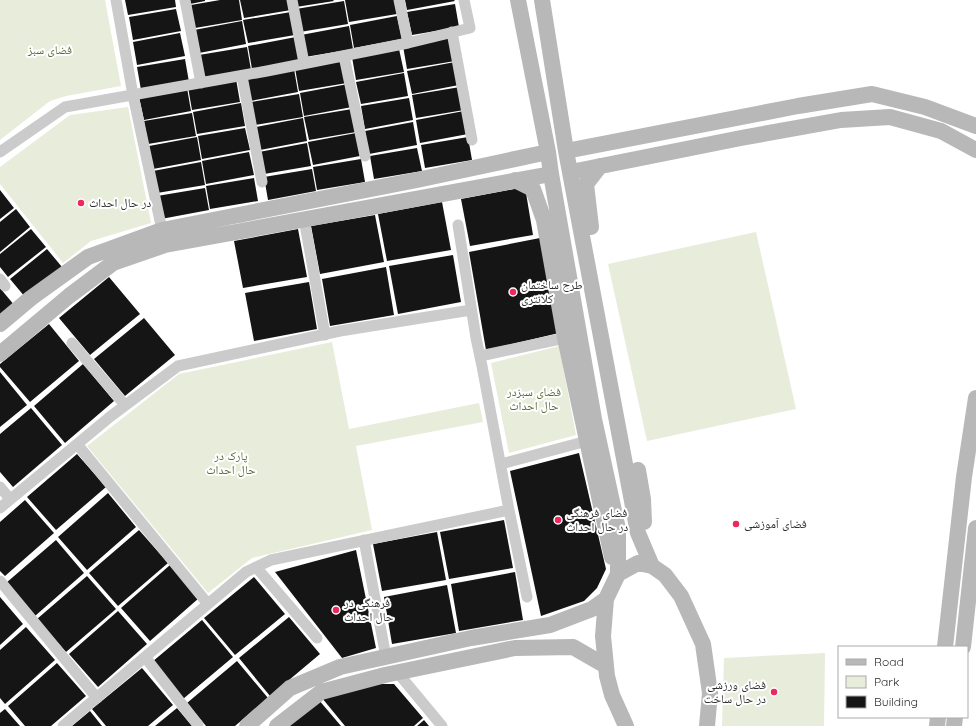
<svg xmlns="http://www.w3.org/2000/svg" width="976" height="726" font-family="Quicksand,'Noto Naskh Arabic',sans-serif">
  <rect width="100%" height="100%" fill="#fff"/>
  <path fill="#e8ecdb" d="M 0,0 L 105,0 L 121,86 L 66,96 L 50,101 L 0,140 Z
    M 128,107 L 151,223 L 91,241 L 63,263 L 0,184 L 0,167 L 70,115 Z
    M 756,232 L 796,409 L 647,441 L 608,264 Z
    M 332,342 L 349,429 L 479,403 L 483,422 L 356,446 L 372,530 L 252,558 L 208,593 L 87,446 L 179,374 Z
    M 559,346 L 576,435 L 509,453 L 491,363 Z
    M 825,653 L 824,726 L 722,726 L 724,658 Z"/>
  <path fill="#151515" d="M 125,0 L 175,0 L 176,7 L 128,15 Z
    M 189,0 L 205,0 L 205,1 L 190,4 Z
    M 220,0 L 239,0 L 242,20 L 195,28 L 191,5 Z
    M 240,0 L 290,0 L 291,10 L 244,18 Z
    M 295,0 L 333,0 L 334,1 L 296,7 Z
    M 345,0 L 395,0 L 397,14 L 349,22 Z
    M 405,0 L 454,0 L 455,1 L 407,10 Z
    M 344,1 L 348,24 L 300,32 L 296,9 Z
    M 455,4 L 459,27 L 412,35 L 407,12 Z
    M 176,9 L 181,31 L 133,40 L 129,17 Z
    M 291,12 L 295,35 L 248,43 L 243,20 Z
    M 397,16 L 402,39 L 354,48 L 350,25 Z
    M 242,21 L 246,44 L 199,53 L 194,30 Z
    M 349,26 L 353,49 L 305,57 L 301,35 Z
    M 180,33 L 185,56 L 137,65 L 133,42 Z
    M 296,37 L 300,60 L 252,69 L 248,46 Z
    M 451,38 L 455,61 L 407,69 L 403,46 Z
    M 247,47 L 251,70 L 203,78 L 199,55 Z
    M 399,49 L 404,72 L 356,80 L 352,57 Z
    M 185,59 L 189,82 L 141,90 L 137,67 Z
    M 343,60 L 347,83 L 299,91 L 295,68 Z
    M 455,62 L 459,85 L 412,94 L 407,71 Z
    M 294,69 L 298,92 L 250,101 L 246,78 Z
    M 404,73 L 408,96 L 361,104 L 356,82 Z
    M 236,79 L 240,102 L 192,110 L 188,87 Z
    M 348,84 L 352,107 L 304,116 L 300,93 Z
    M 460,87 L 464,110 L 416,118 L 412,95 Z
    M 187,88 L 191,111 L 144,120 L 139,97 Z
    M 299,94 L 303,117 L 255,125 L 251,102 Z
    M 409,98 L 413,120 L 365,129 L 361,106 Z
    M 241,103 L 245,126 L 197,134 L 193,112 Z
    M 352,109 L 356,132 L 309,140 L 304,117 Z
    M 464,111 L 468,134 L 420,143 L 416,120 Z
    M 192,113 L 196,136 L 148,144 L 144,121 Z
    M 303,118 L 307,141 L 260,150 L 256,127 Z
    M 413,122 L 417,145 L 369,154 L 365,131 Z
    M 245,128 L 250,150 L 202,159 L 198,136 Z
    M 356,133 L 360,156 L 313,165 L 308,142 Z
    M 197,137 L 201,160 L 153,169 L 149,146 Z
    M 468,137 L 472,160 L 425,168 L 421,145 Z
    M 307,143 L 311,166 L 264,174 L 259,152 Z
    M 417,148 L 422,171 L 374,179 L 370,156 Z
    M 249,152 L 254,175 L 206,184 L 202,161 Z
    M 361,159 L 365,182 L 317,190 L 313,167 Z
    M 201,162 L 205,185 L 157,193 L 153,171 Z
    M 312,169 L 316,191 L 268,200 L 264,177 Z
    M 254,178 L 258,201 L 210,209 L 206,186 Z
    M 525,187 L 533,235 L 470,246 L 461,199 Z
    M 205,188 L 209,210 L 161,219 L 157,196 Z
    M 0,190 L 14,208 L 0,219 Z
    M 442,202 L 451,250 L 387,261 L 378,214 Z
    M 16,209 L 30,227 L 0,252 L 0,222 Z
    M 375,215 L 384,262 L 320,274 L 311,226 Z
    M 31,229 L 46,247 L 8,277 L 0,267 L 0,254 Z
    M 298,229 L 307,277 L 243,288 L 234,241 Z
    M 540,238 L 559,333 L 486,350 L 469,252 Z
    M 47,249 L 62,267 L 25,297 L 10,279 Z
    M 453,255 L 461,302 L 398,314 L 389,266 Z
    M 386,267 L 394,315 L 330,326 L 322,279 Z
    M 109,277 L 140,314 L 90,355 L 59,318 Z
    M 309,282 L 317,329 L 254,341 L 245,293 Z
    M 0,288 L 15,306 L 0,318 Z
    M 144,318 L 175,355 L 125,396 L 94,359 Z
    M 49,324 L 79,361 L 30,402 L 0,367 L 0,364 Z
    M 83,364 L 114,401 L 65,443 L 34,406 Z
    M 0,372 L 27,405 L 0,427 Z
    M 31,408 L 62,445 L 13,487 L 0,472 L 0,434 Z
    M 579,453 L 606,569 L 597,588 L 584,601 L 541,616 L 510,471 Z
    M 77,454 L 106,487 L 56,530 L 27,497 Z
    M 108,493 L 136,527 L 87,570 L 58,537 Z
    M 25,500 L 54,533 L 5,576 L 0,571 L 0,522 Z
    M 504,520 L 513,568 L 449,579 L 440,532 Z
    M 139,530 L 168,563 L 118,606 L 89,573 Z
    M 437,532 L 446,580 L 382,591 L 373,544 Z
    M 56,540 L 84,573 L 35,616 L 6,583 Z
    M 356,550 L 376,648 L 342,658 L 275,572 Z
    M 170,565 L 199,598 L 150,641 L 121,608 Z
    M 515,572 L 523,620 L 459,631 L 451,584 Z
    M 87,576 L 116,609 L 66,652 L 37,619 Z
    M 254,577 L 285,614 L 235,655 L 204,618 Z
    M 447,585 L 456,633 L 392,644 L 384,597 Z
    M 0,597 L 23,624 L 0,645 Z
    M 118,611 L 147,644 L 98,687 L 69,654 Z
    M 289,617 L 320,654 L 270,696 L 239,658 Z
    M 202,620 L 233,657 L 183,699 L 152,662 Z
    M 26,627 L 55,660 L 5,704 L 0,698 L 0,650 Z
    M 237,661 L 268,698 L 235,726 L 206,726 L 187,703 Z
    M 57,663 L 86,696 L 51,726 L 25,726 L 8,706 Z
    M 142,668 L 173,705 L 148,726 L 106,726 L 92,709 Z
    M 378,684 L 394,684 L 423,718 L 414,726 L 345,726 L 322,698 Z
    M 318,699 L 341,726 L 287,726 Z
    M 177,708 L 192,726 L 155,726 Z
    M 5,709 L 20,726 L 0,726 L 0,713 Z
    M 90,711 L 102,726 L 72,726 Z
    M 424,720 L 429,726 L 417,726 Z"/>
  <g fill="none" stroke-linecap="round" stroke-linejoin="round">
    <path stroke="#cbcbcb" stroke-width="11" d="M 116,0 L 133,95 L 162,230
      M 185,0 L 201,83
      M 292,0 L 304,63
      M 399,0 L 408,43
      M 452,32 L 472,140
      M 344,56 L 365,156
      M 242,76 L 262,182
      M 0,152 L 65,107 L 267,71 L 408,43 L 470,28 L 464,0
      M 304,219 L 325,335
      M 458,225 L 476,338 L 482,366 L 509,510 L 527,597
      M 0,279 L 5,286
      M 72,343 L 125,405
      M 480,356 L 565,338
      M 77,444 L 208,604
      M 501,464 L 587,441
      M 0,487 L 10,499
      M 0,508 L 111,416 L 178,366 L 340,331 L 471,310
      M 364,540 L 386,657
      M 256,567 L 317,638
      M 0,581 L 97,698
      M 145,657 L 198,725
      M 398,673 L 442,726
      M 63,726 L 246,572 L 271,560 L 509,510"/>
    <path stroke="#b8b8b8" stroke-width="16" d="M 518,0 L 548,152 L 551,174 L 594,419 L 618,529 L 618,574
      M 542,0 L 566,151 L 638,533 L 652,566
      M 566,151 L 798,106 L 872,94 L 925,107 L 976,126
      M 571,172 L 741,138 L 841,120 L 890,117 L 941,131 L 976,150
      M 515,180 L 533,189 L 544,220 L 565,338 L 612,557
      M 591,227 L 586,184 L 600,166
      M 0,324 L 31,298 L 88,257 L 162,230 L 417,180 L 548,152
      M 0,354 L 69,296 L 113,263 L 165,245 L 551,174
      M 638,470 L 643,499 L 644,522
      M 945,647 L 964,477 L 976,398
      M 963,647 L 976,528
      M 247,726 L 290,688 L 340,667 L 471,638 L 550,625 L 592,609 L 606,599
      M 277,726 L 321,692 L 385,675 L 515,648 L 573,647 L 606,666
      M 626,726 L 612,695 L 607,676 L 603,636 L 606,599 L 618,574 L 638,563 L 652,566 L 665,575 L 681,596 L 703,644 L 710,693 L 707,726
      M 937,726 L 938,717
      M 954,726 L 955,717"/>
  </g>
  <g fill="#ed285e" stroke="#fff" stroke-width="1.5">
    <circle cx="81" cy="203" r="4"/>
    <circle cx="513" cy="292" r="4"/>
    <circle cx="558" cy="520" r="4"/>
    <circle cx="736" cy="524" r="4"/>
    <circle cx="336" cy="610" r="4"/>
    <circle cx="774" cy="692" r="4"/>
  </g>
  <g text-anchor="middle" stroke-width="4" stroke-linejoin="round" paint-order="stroke">
    <g font-size="12" fill="#5b6c39" stroke="#fff">
      <text x="50" y="54">فضای سبز</text>
      <text x="534" y="396">فضای سبزدر<tspan x="534" dy="14">حال احداث</tspan></text>
      <text x="231" y="460">پارک در<tspan x="231" dy="14">حال احداث</tspan></text>
    </g>
    <g font-size="12" fill="#2e2e2e" stroke="#fff" text-anchor="start">
      <text x="89" y="207">در حال احداث</text>
      <text x="521" y="289">طرح ساختمان<tspan x="521" dy="14">کلانتری</tspan></text>
      <text x="566" y="517">فضای فرهنگی<tspan x="566" dy="14">در حال احداث</tspan></text>
      <text x="744" y="528">فضای آموزشی</text>
      <text x="344" y="607">فرهنگی در<tspan x="344" dy="14">حال احداث</tspan></text>
      <text x="766" y="689" text-anchor="end">فضای ورزشی<tspan x="766" dy="14">در حال ساخت</tspan></text>
    </g>
  </g>
  <rect x="838" y="646" width="130" height="72" fill="#ffffff" stroke="#ababab"/>
  <rect x="846" y="659" width="20" height="6" fill="#b8b8b8" stroke="#ababab"/>
  <text x="874" y="666" font-size="12" fill="#2e2e2e">Road</text>
  <rect x="846" y="676" width="20" height="12" fill="#e8ecdb" stroke="#ababab"/>
  <text x="874" y="686" font-size="12" fill="#2e2e2e">Park</text>
  <rect x="846" y="696" width="20" height="12" fill="#151515" stroke="#ababab"/>
  <text x="874" y="706" font-size="12" fill="#2e2e2e">Building</text>
</svg>
